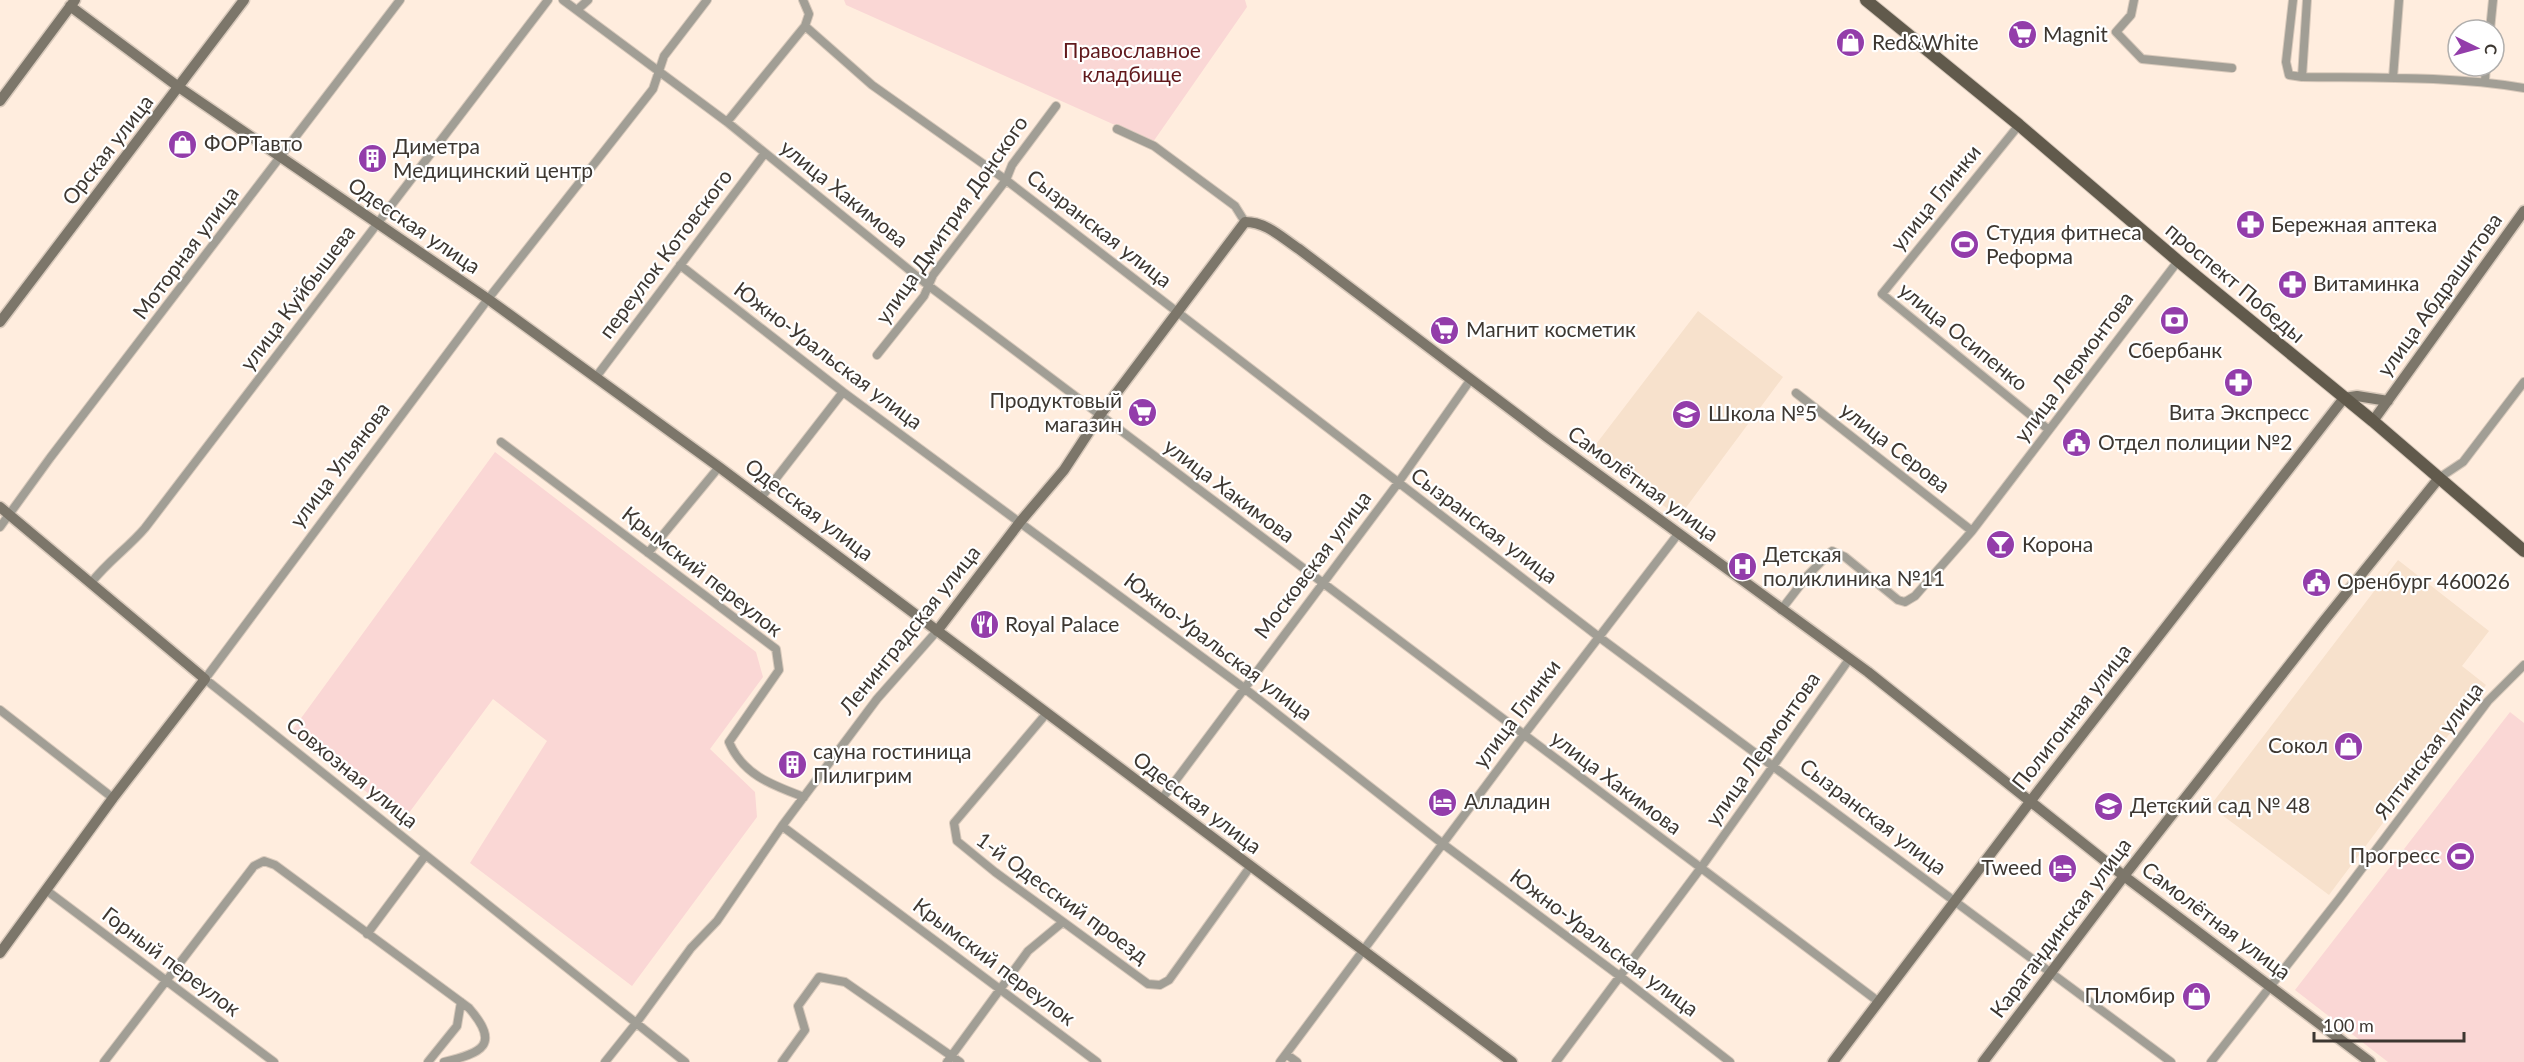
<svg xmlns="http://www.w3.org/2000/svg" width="2524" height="1062" font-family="Lato,sans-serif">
  <rect width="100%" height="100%" fill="#ffedde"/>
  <path fill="#f7e1cc" d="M 1698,311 L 1783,377 L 1679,517 L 1590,452 Z
    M 2398,560 L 2489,631 L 2462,666 L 2486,685 L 2329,895 L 2210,806 Z"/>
  <path fill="#fad7d5" d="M 844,0 L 1245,0 L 1247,7 L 1153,142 L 846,5 Z
    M 495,452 L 756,652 L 763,677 L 710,749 L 755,792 L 757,817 L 632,986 L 470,863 L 547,741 L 493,699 L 403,821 L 291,732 Z
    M 2510,712 L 2524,723 L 2524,1062 L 2388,1062 L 2295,990 Z"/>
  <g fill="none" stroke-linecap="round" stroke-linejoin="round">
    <defs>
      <path id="street" d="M 563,0 L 727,122 L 929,286 L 1879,1002
        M 803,0 L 809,14 L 805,26 L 872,85 L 1006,180 L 1599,637 L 2171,1062
        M 2134,0 L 2131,15 L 2116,32 L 2142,59 L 2232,68
        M 2293,0 L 2286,62 L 2289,75 L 2302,77 C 2377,78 2451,76 2524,88
        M 577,10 L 588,0
        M 2490,30 L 2493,0
        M 2302,77 L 2307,0
        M 2393,78 L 2399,0
        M 2485,81 L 2486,66
        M 727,122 L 805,26
        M 2019,125 L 1882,294 L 2049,430
        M 1117,129 L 1154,146 L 1235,206 L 1245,222
        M 680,265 L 843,392 L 1244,688 L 1443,844 L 1621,977 L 1730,1062
        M 877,355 L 924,296 L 933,275 L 1006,180 L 1012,165 L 1056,106
        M 596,377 L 765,153
        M 1796,393 L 1972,531
        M 501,442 L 776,649 L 779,670 L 729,742 C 743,775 772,785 804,797
        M 2439,478 L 2463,462 L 2524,382
        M 760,499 L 843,392
        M 0,527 L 50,458 L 400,0
        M 648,553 L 719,467
        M 91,583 C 107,562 128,548 145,528 L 548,0
        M 1781,610 L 1808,575 L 1832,551 L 1845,557 L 1898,600 L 1905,602 L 1915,596 L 1972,531 L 2178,261
        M 0,710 L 113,798
        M 1046,714 L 954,823 L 957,841 L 995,872 L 1148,984 L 1160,985 L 1169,980 L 1250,867
        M 1161,800 L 1398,483 L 1471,379
        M 782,826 L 1097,1062
        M 46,890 L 274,1062
        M 367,934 L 425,856
        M 1286,1054 L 1297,1062
        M 104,1062 L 254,866 L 264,861 L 275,865 L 469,1008 C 501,1045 482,1053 444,1062
        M 428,1062 L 457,1026 L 461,1002
        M 605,1062 L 637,1022 L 691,948 L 717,921 L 782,826 L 877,699 L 937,631
        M 685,1062 L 205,679 L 488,299 L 653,89 L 664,56 L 707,0
        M 782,1062 L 805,1030 L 798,1006 L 819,977 L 845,982 L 960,1062
        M 947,1062 L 1028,951 L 1063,922
        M 1280,1062 L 1523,736 L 1678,534
        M 1556,1062 L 1700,869 L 1850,658
        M 2211,1062 L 2339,899 L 2488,701 L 2524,665"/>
      <path id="secondary" d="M 70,6 L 180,88 L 488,299 L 719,467 L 1512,1062
        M 0,101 L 75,0
        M 0,322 L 244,0
        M 2373,421 L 2524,211
        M 0,507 L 205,679 L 113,798 L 0,953
        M 937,631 L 1020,522 L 1064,470 L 1100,415 L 1245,222 C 1267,222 1282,238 1299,249 L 1547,437 L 1868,672 L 2124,876 L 2370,1062
        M 1833,1062 L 2039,790 L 2344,398 L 2357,396 L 2388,401
        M 1983,1062 L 2124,876 L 2323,622 L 2439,478"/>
      <path id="primary" d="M 1866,0 L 2019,125 L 2178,261 L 2373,421 L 2524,551"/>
    </defs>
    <use href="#street" stroke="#d8c9bb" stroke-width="10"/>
    <use href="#secondary" stroke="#d8c9bb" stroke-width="13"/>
    <use href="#primary" stroke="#d8c9bb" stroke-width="14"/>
    <use href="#street" stroke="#a19e95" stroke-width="8"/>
    <use href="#secondary" stroke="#7c766a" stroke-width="10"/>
    <use href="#primary" stroke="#615a4c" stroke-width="12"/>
  </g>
  <defs>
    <symbol id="supermarket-disc" viewBox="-11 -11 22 22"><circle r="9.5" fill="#933daa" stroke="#fff"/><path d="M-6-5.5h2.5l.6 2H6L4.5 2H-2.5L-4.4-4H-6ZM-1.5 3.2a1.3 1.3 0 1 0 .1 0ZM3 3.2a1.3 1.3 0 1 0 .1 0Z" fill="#fff"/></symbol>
    <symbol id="shop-disc" viewBox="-11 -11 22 22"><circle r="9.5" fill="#933daa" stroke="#fff"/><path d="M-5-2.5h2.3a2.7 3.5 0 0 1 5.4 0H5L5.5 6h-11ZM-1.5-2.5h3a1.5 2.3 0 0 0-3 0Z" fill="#fff"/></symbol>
    <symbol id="building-disc" viewBox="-11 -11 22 22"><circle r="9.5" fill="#933daa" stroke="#fff"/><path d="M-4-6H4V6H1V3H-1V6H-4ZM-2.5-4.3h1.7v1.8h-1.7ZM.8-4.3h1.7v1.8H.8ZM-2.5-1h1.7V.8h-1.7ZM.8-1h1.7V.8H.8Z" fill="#fff"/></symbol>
    <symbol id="pharmacy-disc" viewBox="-11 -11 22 22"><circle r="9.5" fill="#933daa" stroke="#fff"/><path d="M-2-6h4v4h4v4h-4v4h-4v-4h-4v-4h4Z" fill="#fff"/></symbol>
    <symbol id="stadium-disc" viewBox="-11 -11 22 22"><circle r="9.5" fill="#933daa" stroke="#fff"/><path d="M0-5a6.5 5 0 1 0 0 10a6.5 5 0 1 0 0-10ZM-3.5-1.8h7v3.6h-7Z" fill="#fff"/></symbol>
    <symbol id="bank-disc" viewBox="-11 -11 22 22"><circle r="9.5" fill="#933daa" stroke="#fff"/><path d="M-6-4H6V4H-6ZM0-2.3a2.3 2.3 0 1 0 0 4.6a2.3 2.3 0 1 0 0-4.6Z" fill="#fff"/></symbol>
    <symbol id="school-disc" viewBox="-11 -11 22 22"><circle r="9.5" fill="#933daa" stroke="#fff"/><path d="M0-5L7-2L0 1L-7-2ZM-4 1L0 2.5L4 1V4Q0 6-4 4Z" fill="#fff"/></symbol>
    <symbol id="civic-disc" viewBox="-11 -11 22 22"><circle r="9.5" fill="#933daa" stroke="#fff"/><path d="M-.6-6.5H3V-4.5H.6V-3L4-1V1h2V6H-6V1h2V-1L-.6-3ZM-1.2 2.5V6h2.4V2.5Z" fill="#fff"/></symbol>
    <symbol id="bar-disc" viewBox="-11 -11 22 22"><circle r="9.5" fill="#933daa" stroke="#fff"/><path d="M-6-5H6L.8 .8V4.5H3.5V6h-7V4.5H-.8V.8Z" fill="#fff"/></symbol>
    <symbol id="hospital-disc" viewBox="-11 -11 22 22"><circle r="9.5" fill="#933daa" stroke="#fff"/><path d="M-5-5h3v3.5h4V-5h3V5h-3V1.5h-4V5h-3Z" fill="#fff"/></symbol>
    <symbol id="restaurant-disc" viewBox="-11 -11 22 22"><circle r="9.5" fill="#933daa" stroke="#fff"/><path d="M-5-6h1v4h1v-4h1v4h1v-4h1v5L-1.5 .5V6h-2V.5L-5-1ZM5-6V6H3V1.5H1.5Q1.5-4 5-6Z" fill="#fff"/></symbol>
    <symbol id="hotel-disc" viewBox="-11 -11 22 22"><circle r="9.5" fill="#933daa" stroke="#fff"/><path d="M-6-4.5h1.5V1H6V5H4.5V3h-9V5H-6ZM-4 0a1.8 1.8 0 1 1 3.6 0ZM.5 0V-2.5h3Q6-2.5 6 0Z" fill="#fff"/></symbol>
  </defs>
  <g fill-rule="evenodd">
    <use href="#supermarket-disc" x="2006" y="18" width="33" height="33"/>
    <use href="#shop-disc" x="1834" y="26" width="33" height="33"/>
    <use href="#shop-disc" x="166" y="128" width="33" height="33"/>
    <use href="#building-disc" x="356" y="142" width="33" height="33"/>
    <use href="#pharmacy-disc" x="2234" y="208" width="33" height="33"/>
    <use href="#stadium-disc" x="1948" y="228" width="33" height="33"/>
    <use href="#pharmacy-disc" x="2276" y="268" width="33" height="33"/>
    <use href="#bank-disc" x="2158" y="304" width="33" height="33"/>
    <use href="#supermarket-disc" x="1428" y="314" width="33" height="33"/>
    <use href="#pharmacy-disc" x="2222" y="366" width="33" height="33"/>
    <use href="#supermarket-disc" x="1126" y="396" width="33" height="33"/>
    <use href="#school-disc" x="1670" y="398" width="33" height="33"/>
    <use href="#civic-disc" x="2060" y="426" width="33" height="33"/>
    <use href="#bar-disc" x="1984" y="528" width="33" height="33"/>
    <use href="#hospital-disc" x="1726" y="550" width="33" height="33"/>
    <use href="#civic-disc" x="2300" y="566" width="33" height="33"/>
    <use href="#restaurant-disc" x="968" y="608" width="33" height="33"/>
    <use href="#shop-disc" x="2332" y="730" width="33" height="33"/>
    <use href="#building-disc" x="776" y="748" width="33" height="33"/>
    <use href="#hotel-disc" x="1426" y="786" width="33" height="33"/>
    <use href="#school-disc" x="2092" y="790" width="33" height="33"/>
    <use href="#stadium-disc" x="2444" y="840" width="33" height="33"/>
    <use href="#hotel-disc" x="2046" y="852" width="33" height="33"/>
    <use href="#shop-disc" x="2180" y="980" width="33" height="33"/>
  </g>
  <g text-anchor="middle" stroke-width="4.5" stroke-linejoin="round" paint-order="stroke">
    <g font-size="21" fill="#3d3731" stroke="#fff" text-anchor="start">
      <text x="2043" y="42">Magnit</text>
      <text x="1872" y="50">Red&amp;White</text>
      <text x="204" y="151">ФОРТавто</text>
      <text x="393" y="154">Диметра<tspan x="393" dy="24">Медицинский центр</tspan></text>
      <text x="2271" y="232">Бережная аптека</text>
      <text x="1986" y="240">Студия фитнеса<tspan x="1986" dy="24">Реформа</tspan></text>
      <text x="2313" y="291">Витаминка</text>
      <text x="1466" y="337">Магнит косметик</text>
      <text x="2175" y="358" text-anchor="middle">Сбербанк</text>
      <text x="1122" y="408" text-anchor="end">Продуктовый<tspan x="1122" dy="24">магазин</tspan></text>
      <text x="2239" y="420" text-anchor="middle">Вита Экспресс</text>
      <text x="1708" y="421">Школа №5</text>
      <text x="2098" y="450">Отдел полиции №2</text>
      <text x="2022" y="552">Корона</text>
      <text x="1763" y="562">Детская<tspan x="1763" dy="24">поликлиника №11</tspan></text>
      <text x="2337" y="589">Оренбург 460026</text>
      <text x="1005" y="632">Royal Palace</text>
      <text x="2328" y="753" text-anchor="end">Сокол</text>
      <text x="813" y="759">сауна гостиница<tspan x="813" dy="24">Пилигрим</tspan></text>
      <text x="1464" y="809">Алладин</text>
      <text x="2130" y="813">Детский сад № 48</text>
      <text x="2440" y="863" text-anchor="end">Прогресс</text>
      <text x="2042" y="875" text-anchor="end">Tweed</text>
      <text x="2175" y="1003" text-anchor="end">Пломбир</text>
    </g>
    <g font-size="21" fill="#61191c" stroke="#fff">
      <text x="1132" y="58">Православное<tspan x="1132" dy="24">кладбище</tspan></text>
    </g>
    <g font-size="21" fill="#3d3731" stroke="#fff">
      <text transform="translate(108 150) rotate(-52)" y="7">Орская улица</text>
      <text transform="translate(844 194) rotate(39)" y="7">улица Хакимова</text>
      <text transform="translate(1936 198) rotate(-51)" y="7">улица Глинки</text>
      <text transform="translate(952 220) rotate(-55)" y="7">улица Дмитрия Донского</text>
      <text transform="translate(414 226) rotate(34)" y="7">Одесская улица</text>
      <text transform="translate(1099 229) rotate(38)" y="7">Сызранская улица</text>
      <text transform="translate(186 253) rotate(-53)" y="7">Моторная улица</text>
      <text transform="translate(666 254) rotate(-53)" y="7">переулок Котовского</text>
      <text transform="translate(2235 283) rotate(40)" y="7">проспект Победы</text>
      <text transform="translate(2440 295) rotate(-54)" y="7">улица Абдрашитова</text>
      <text transform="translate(298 298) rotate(-53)" y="7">улица Куйбышева</text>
      <text transform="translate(1963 337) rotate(39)" y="7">улица Осипенко</text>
      <text transform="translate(828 356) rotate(37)" y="7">Южно-Уральская улица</text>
      <text transform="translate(2074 367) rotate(-53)" y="7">улица Лермонтова</text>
      <text transform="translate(1895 448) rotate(38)" y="7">улица Серова</text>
      <text transform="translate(340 465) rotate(-53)" y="7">улица Ульянова</text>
      <text transform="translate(1643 484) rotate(36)" y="7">Самолётная улица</text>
      <text transform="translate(1229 491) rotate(37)" y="7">улица Хакимова</text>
      <text transform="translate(809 510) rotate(37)" y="7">Одесская улица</text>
      <text transform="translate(1484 526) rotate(37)" y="7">Сызранская улица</text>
      <text transform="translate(1313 565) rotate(-53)" y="7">Московская улица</text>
      <text transform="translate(702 572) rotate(38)" y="7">Крымский переулок</text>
      <text transform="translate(910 630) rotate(-51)" y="7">Ленинградская улица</text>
      <text transform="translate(1218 647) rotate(37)" y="7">Южно-Уральская улица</text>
      <text transform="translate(1517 714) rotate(-53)" y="7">улица Глинки</text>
      <text transform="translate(2072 717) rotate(-52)" y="7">Полигонная улица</text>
      <text transform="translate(1763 749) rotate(-55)" y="7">улица Лермонтова</text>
      <text transform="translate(2429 751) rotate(-53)" y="7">Ялтинская улица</text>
      <text transform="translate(352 773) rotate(39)" y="7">Совхозная улица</text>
      <text transform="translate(1616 783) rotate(37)" y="7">улица Хакимова</text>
      <text transform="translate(1197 803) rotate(37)" y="7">Одесская улица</text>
      <text transform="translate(1873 817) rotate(37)" y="7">Сызранская улица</text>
      <text transform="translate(1062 898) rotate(36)" y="7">1-й Одесский проезд</text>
      <text transform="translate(2216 921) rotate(37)" y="7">Самолётная улица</text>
      <text transform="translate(2061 928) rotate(-53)" y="7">Карагандинская улица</text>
      <text transform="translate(1604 943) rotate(37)" y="7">Южно-Уральская улица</text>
      <text transform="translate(171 962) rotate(37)" y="7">Горный переулок</text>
      <text transform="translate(994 962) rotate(37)" y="7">Крымский переулок</text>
    </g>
  </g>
  <g transform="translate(2476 48) rotate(95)"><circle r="28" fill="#ffffff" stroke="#b1afad" stroke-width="1.5"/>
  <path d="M0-4.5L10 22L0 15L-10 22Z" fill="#933daa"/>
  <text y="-9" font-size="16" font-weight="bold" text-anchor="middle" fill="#3d3731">С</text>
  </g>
  <path d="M2314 1032v9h150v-9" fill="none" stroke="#3d3731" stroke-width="3"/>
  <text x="2323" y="1032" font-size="18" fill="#3d3731" stroke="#ffffff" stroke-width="4.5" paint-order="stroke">100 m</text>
</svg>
